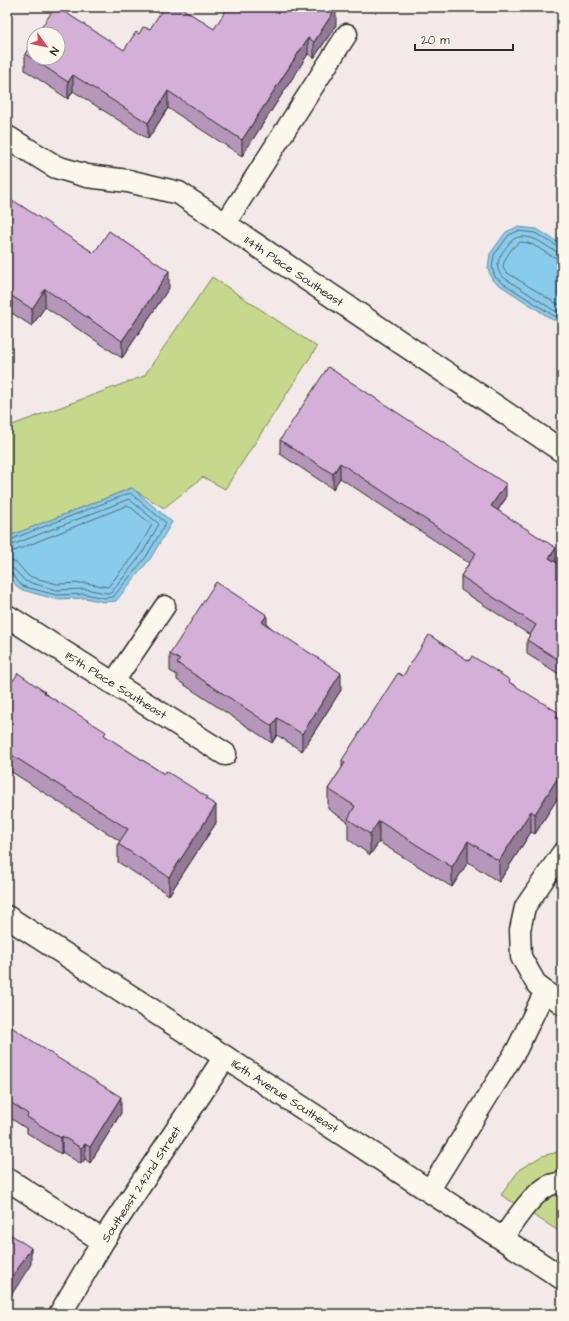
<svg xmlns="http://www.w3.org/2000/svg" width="569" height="1321" font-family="'Architects Daughter',sans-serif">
  <rect width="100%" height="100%" fill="#f3e9e8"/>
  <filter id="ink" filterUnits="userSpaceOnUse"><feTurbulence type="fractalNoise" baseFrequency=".025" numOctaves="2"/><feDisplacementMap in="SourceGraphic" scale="8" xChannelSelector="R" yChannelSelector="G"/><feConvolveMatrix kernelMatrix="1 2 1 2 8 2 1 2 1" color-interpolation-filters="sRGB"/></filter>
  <g filter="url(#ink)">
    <path fill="#c6d88c" stroke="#78825c" d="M 212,277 L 317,347 L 225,489 L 203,477 L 164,508 L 131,488 L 7,537 L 7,427 L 144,376 Z
      M 562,1151 L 562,1233 L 501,1195 L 520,1169 L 542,1156 Z"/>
    <path fill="#89cbea" stroke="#638b9e" d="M 517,227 L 537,229 L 562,245 L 562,320 L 553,320 L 492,280 L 488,268 L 490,254 L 506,232 Z
      M 132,488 L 172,522 L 150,559 L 116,601 L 104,602 L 85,598 L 55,599 L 19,589 L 7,574 L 7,537 Z"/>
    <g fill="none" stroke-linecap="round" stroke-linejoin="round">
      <path stroke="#516b77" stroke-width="1" d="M 562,248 L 559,247 L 535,233 L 518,231 L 509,235 L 494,255 L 492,267 L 495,277 L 503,283 L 554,316 L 562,316
        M 562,253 C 550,252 541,238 526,237 C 517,236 513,238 508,245 C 503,251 499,256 498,264 C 497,271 500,275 506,279 L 555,311 L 562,311
        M 562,259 C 547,258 537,242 521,242 C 514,243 503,260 503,267 C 504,271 506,272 509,274 L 557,304 L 562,305
        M 7,541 L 130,493 L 166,523 L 146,557 L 113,597 L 104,598 L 85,594 L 56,595 L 22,586 L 11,573 L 7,572
        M 7,546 L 12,545 L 129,499 L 159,524 L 142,554 L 111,593 L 105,593 L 86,589 L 56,590 L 25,581 L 14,569 L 7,567
        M 7,552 L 14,551 L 128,505 L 152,525 L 137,551 L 108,587 L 86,583 L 57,584 L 28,576 L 18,564 L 12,561 L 7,561"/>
      <defs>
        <path id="lane" d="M 225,224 L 347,34
          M 113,683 L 165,606
          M 562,853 L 525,907 L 520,930 L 521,957 L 537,985 L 562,1004
          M 429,1191 L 517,1049 L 545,991
          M 502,1239 C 514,1222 531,1194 550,1185 C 553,1184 558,1183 562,1182"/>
        <path id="street" d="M 7,137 L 56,167 L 87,176 L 128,181 L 179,193 L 562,451
          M 7,616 L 225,754
          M 7,1179 L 103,1241
          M 60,1314 L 103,1241 L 225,1057"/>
        <path id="secondary" d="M 7,917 L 225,1057 L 562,1278"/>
      </defs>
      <use href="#lane" stroke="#2b2b2b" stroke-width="23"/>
      <use href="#street" stroke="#2b2b2b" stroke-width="25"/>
      <use href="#secondary" stroke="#2b2b2b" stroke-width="25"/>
      <use href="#lane" stroke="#fbf7ec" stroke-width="20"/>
      <use href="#street" stroke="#fbf7ec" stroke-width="22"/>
      <use href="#secondary" stroke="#fbf7ec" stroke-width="22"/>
    </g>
    <path fill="#b696ba" stroke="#2b2b2b" d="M 336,25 L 314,58 L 308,54 L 242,156 L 168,108 L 148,139 L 73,91 L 68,99 L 25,70 L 25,54 L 124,50 L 139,34 L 150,29 L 214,29 Z
      M 7,202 L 94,253 L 169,288 L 122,358 L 45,307 L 32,326 L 7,310 Z
      M 280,440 L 506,498 L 498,510 L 556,562 L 562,566 L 562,676 L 527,654 L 527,640 L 530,635 L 461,590 L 461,576 L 469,563 L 340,478 L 333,489 L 280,454 Z
      M 267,624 L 341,690 L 302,751 L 277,735 L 272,743 L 177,680 L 177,675 L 170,671 L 170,654 Z
      M 469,661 L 510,683 L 562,721 L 562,791 L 535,834 L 531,832 L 499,882 L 468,862 L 452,887 L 379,842 L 370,855 L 348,839 L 348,822 L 328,809 L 328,789 L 342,768 L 342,760 Z
      M 7,677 L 13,681 L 45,694 L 106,737 L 164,774 L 207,800 L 216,823 L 169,895 L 118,862 L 118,844 L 120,841 L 7,769 Z
      M 7,1024 L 121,1113 L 90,1163 L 85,1159 L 81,1164 L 62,1152 L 61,1154 L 27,1133 L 27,1129 L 7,1116 Z"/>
    <path fill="#947a97" stroke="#2b2b2b" d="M 336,8 L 336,25 L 314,58 L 314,42 Z
      M 308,38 L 308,54 L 242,156 L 242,140 Z
      M 73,75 L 73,91 L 68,99 L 68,82 Z
      M 168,91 L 168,108 L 148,139 L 148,123 Z
      M 169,271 L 169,288 L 122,358 L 122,341 Z
      M 45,289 L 45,307 L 32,326 L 32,309 Z
      M 340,463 L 340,478 L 333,489 L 333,474 Z
      M 506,484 L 506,498 L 491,520 L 491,506 Z
      M 556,548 L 556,562 L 549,558 Z
      M 267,615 L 267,632 L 262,622 Z
      M 341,673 L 341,690 L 302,751 L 302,734 Z
      M 559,713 L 559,733 L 556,718 Z
      M 277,718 L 277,735 L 272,743 L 272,726 Z
      M 562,771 L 562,791 L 535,834 L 535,814 Z
      M 216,805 L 216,823 L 169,895 L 169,877 Z
      M 531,811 L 531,832 L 499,882 L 499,861 Z
      M 379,821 L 379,842 L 370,855 L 370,834 Z
      M 468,841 L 468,862 L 452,887 L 452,867 Z
      M 121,1097 L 121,1113 L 90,1163 L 90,1147 Z
      M 62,1136 L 62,1152 L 61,1154 L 61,1138 Z
      M 85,1144 L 85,1159 L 81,1164 L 81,1148 Z
      M 31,1248 L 31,1264 L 7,1302 L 7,1286 Z"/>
    <path fill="#d4afd8" stroke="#2b2b2b" d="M 55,7 L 57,7 L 124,50 L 136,32 L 139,34 L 143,27 L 150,29 L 164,7 L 180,7 L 214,29 L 228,7 L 334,7 L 336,8 L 314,42 L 308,38 L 242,140 L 168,91 L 148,123 L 73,75 L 68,82 L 25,54 L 34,39 L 34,58 L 58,58 L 58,34 L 37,34 Z
      M 14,201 L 94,253 L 109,231 L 169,271 L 122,341 L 45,289 L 32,309 L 7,293 L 7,202 L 12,205 Z
      M 328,367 L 506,484 L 491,506 L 556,548 L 549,558 L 562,566 L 562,662 L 527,640 L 536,625 L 461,576 L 476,553 L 340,463 L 333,474 L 280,440 Z
      M 216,582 L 267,615 L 262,622 L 341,673 L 302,734 L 277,718 L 272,726 L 177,663 L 180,660 L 170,654 Z
      M 429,635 L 469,661 L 472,656 L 510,680 L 509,682 L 559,713 L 556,718 L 562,721 L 562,771 L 535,814 L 531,811 L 499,861 L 468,841 L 452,867 L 379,821 L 370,834 L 348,819 L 355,806 L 328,789 L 345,763 L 342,760 L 398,673 L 403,676 Z
      M 18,673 L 45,692 L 44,693 L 106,732 L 104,735 L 164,774 L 166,771 L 207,797 L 206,799 L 216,805 L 169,877 L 118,844 L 128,829 L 7,752 L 7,677 L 13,681 Z
      M 7,1024 L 58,1058 L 121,1097 L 90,1147 L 85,1144 L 81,1148 L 62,1136 L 61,1138 L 27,1117 L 28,1114 L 7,1100 Z
      M 7,1232 L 31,1248 L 7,1286 Z"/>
  </g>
  <g text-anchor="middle" stroke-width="3.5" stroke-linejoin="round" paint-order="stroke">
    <g font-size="12" fill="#2b2b2b" stroke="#fbf7ec">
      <text transform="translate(294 271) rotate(34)" y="4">114th Place Southeast</text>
      <text transform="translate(116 685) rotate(32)" y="4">115th Place Southeast</text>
      <text transform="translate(285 1096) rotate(33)" y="4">116th Avenue Southeast</text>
      <text transform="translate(141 1184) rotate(-57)" y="4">Southeast 242nd Street</text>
    </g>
  </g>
  <rect width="569" height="1321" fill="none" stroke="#fbf7ec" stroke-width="24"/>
  <rect x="12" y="12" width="545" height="1297" fill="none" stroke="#2b2b2b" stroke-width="1.5" filter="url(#ink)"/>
  <g transform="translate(46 46) rotate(123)"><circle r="19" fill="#fbf7ec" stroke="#a8a59f"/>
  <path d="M0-3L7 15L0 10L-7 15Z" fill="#d1495b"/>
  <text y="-6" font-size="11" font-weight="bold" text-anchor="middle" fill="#2b2b2b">N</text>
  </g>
  <path d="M415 44v6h98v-6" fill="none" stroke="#2b2b2b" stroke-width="2"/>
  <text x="421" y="44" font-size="12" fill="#2b2b2b" stroke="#fbf7ec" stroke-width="3" paint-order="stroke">20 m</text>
</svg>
